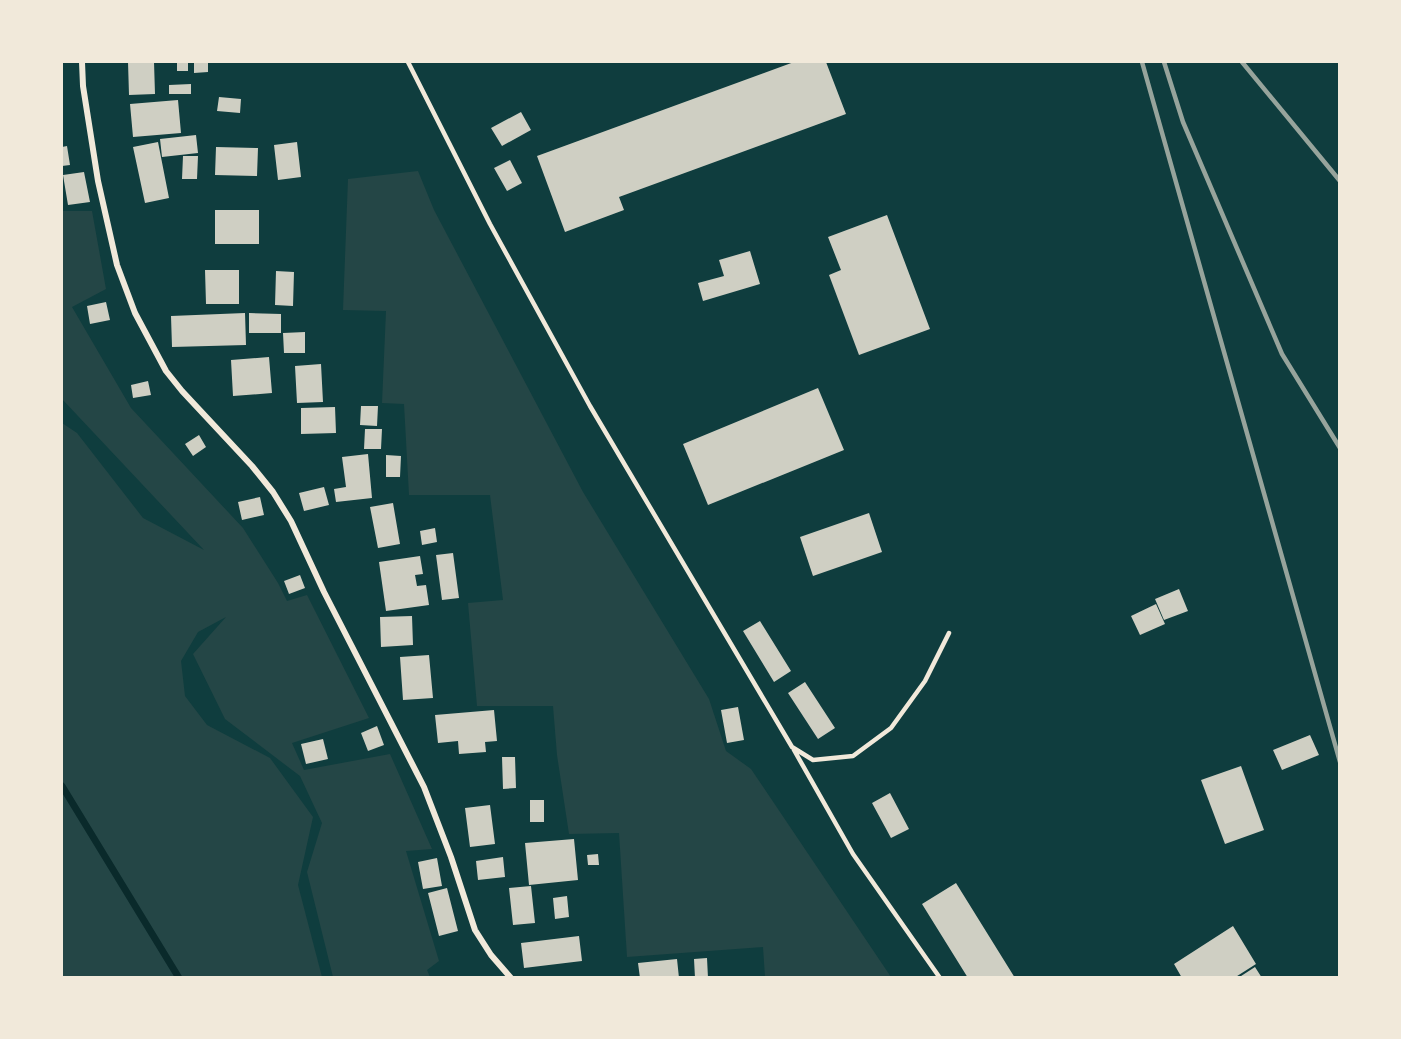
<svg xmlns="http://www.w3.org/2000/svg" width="1401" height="1039" font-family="'Alegreya Sans',sans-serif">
  <rect width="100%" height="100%" fill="#0f3d3e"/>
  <path fill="#244646" d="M 418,171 L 434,210 L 583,492 L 709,699 L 726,751 L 751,769 L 891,977 L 765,977 L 763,947 L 627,957 L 619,833 L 569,834 L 557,755 L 553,706 L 477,706 L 468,603 L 503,600 L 490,495 L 409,495 L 404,404 L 382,403 L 386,311 L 343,310 L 348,179 Z
    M 62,211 L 92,211 L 106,289 L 72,307 L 131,408 L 243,528 L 278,583 L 287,601 L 307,595 L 369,718 L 292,743 L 304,770 L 390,754 L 432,849 L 406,851 L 439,961 L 427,970 L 430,977 L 333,977 L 307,872 L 322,823 L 300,776 L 225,719 L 193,654 L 226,617 L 198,632 L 181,661 L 185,696 L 207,725 L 270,758 L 313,817 L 298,885 L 322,977 L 62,977 L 62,423 L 77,433 L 143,518 L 204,550 L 62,399 Z"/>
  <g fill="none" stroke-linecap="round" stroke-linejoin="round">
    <path stroke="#0a2a2b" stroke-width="7" d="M 62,786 L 179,978"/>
  </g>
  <path fill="#cfcfc3" d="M 128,62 L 154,62 L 155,94 L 129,95 Z
    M 177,62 L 188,62 L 188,71 L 177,71 Z
    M 194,62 L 208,62 L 208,72 L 194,73 Z
    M 794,62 L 826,62 L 846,114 L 619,197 L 624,210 L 565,232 L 537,156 Z
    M 191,84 L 191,94 L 169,94 L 169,85 Z
    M 219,97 L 241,99 L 240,113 L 217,111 Z
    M 178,100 L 181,133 L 133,137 L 130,104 Z
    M 521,112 L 531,130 L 502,146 L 491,128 Z
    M 196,135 L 198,153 L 162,157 L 160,139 Z
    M 158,142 L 169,198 L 145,203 L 133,147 Z
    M 297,142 L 301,177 L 278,180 L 274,145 Z
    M 67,146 L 70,165 L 62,166 L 62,147 Z
    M 216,147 L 258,148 L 257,176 L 215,175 Z
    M 183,156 L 198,156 L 197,179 L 182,179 Z
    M 510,160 L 522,183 L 507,191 L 494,168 Z
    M 84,172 L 90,202 L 68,205 L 63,175 Z
    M 215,210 L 259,210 L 259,244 L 215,244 Z
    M 887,215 L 930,329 L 859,355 L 829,275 L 841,270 L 828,237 Z
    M 750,251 L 760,284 L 703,301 L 698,283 L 724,276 L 719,260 Z
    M 205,270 L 239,270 L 239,304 L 206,304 Z
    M 276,271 L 294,272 L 293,306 L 275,305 Z
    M 106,302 L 110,320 L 90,324 L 87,306 Z
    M 245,313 L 246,345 L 172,347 L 171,316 Z
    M 249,313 L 281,314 L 281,333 L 249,333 Z
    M 305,332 L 305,353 L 284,353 L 283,333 Z
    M 269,357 L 272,393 L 233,396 L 231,360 Z
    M 321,364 L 323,402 L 297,403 L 295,366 Z
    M 148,381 L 151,395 L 133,398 L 131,385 Z
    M 818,388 L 844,450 L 708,505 L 683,444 Z
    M 361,406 L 378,406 L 377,426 L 360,425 Z
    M 335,407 L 336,433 L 301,434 L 301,408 Z
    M 365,429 L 382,429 L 381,449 L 364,449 Z
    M 199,435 L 206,447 L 193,456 L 185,444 Z
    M 368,454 L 372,498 L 336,502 L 334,489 L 346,487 L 342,457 Z
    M 386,455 L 401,456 L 400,477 L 386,477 Z
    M 324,487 L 329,505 L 304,511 L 299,493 Z
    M 260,497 L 264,515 L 242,520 L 238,502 Z
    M 393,503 L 400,544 L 378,548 L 370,507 Z
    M 869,513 L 882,552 L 813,576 L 800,537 Z
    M 435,528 L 437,542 L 422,545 L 420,531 Z
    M 453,553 L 459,598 L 442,600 L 436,555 Z
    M 420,556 L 423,574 L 415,575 L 417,586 L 426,585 L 429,605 L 386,611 L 379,562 Z
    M 300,575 L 305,588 L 289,594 L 284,581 Z
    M 1179,589 L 1188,611 L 1164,620 L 1155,599 Z
    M 1156,604 L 1165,624 L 1140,635 L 1131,616 Z
    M 412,616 L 413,645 L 381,647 L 380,617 Z
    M 760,621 L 791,671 L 774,682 L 743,631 Z
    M 429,655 L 433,698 L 403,700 L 400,657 Z
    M 805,682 L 835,728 L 818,739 L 788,693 Z
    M 738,707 L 744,740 L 727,743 L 721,710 Z
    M 494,710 L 497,741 L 485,742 L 486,752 L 459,754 L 458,741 L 438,743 L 435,715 Z
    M 377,726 L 384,745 L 368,751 L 361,733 Z
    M 1310,735 L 1319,755 L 1282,770 L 1273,750 Z
    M 323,739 L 328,759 L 306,764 L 301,744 Z
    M 502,757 L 515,757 L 516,788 L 503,789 Z
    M 1241,766 L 1264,830 L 1225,844 L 1201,780 Z
    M 890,793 L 909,829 L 891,838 L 872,803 Z
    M 530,800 L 544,800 L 544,822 L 530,822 Z
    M 490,805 L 495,844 L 470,847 L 465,808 Z
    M 574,839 L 578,880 L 529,885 L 525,843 Z
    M 598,854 L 599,865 L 588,865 L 587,855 Z
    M 503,857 L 505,877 L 478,880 L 476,861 Z
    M 437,858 L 442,886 L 423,889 L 418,862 Z
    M 956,883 L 1015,978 L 968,978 L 922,904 Z
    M 531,886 L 535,923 L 513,925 L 509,888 Z
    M 447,888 L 458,931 L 439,936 L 428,893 Z
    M 567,896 L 569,917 L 555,919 L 553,898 Z
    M 1233,926 L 1256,964 L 1234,978 L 1182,978 L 1174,964 Z
    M 579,936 L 582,961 L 524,968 L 521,943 Z
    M 707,958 L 708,978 L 695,978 L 694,959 Z
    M 677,959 L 679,978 L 640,978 L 638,963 Z
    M 1255,967 L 1262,978 L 1238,978 Z"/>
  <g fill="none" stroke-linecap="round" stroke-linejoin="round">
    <path stroke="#f1e9da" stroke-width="4.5" d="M 408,62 L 490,224 L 590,406 L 792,747 L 813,760 L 853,756 L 891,728 L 925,681 L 949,633
      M 794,750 L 853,854 L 940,978"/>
    <path stroke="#f1e9da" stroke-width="6" d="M 82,62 L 83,86 L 98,181 L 117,265 L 135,313 L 166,371 L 182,391 L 252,466 L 273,492 L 291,521 L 324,592 L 424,787 L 451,857 L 475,930 L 491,955 L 511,978"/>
    <path stroke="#97a49c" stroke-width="4.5" d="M 1142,62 L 1340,762
      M 1164,62 L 1183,122 L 1282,354 L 1340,448
      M 1242,62 L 1340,181"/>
  </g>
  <rect width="1401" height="1039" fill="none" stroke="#f1e9da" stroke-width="126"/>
</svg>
